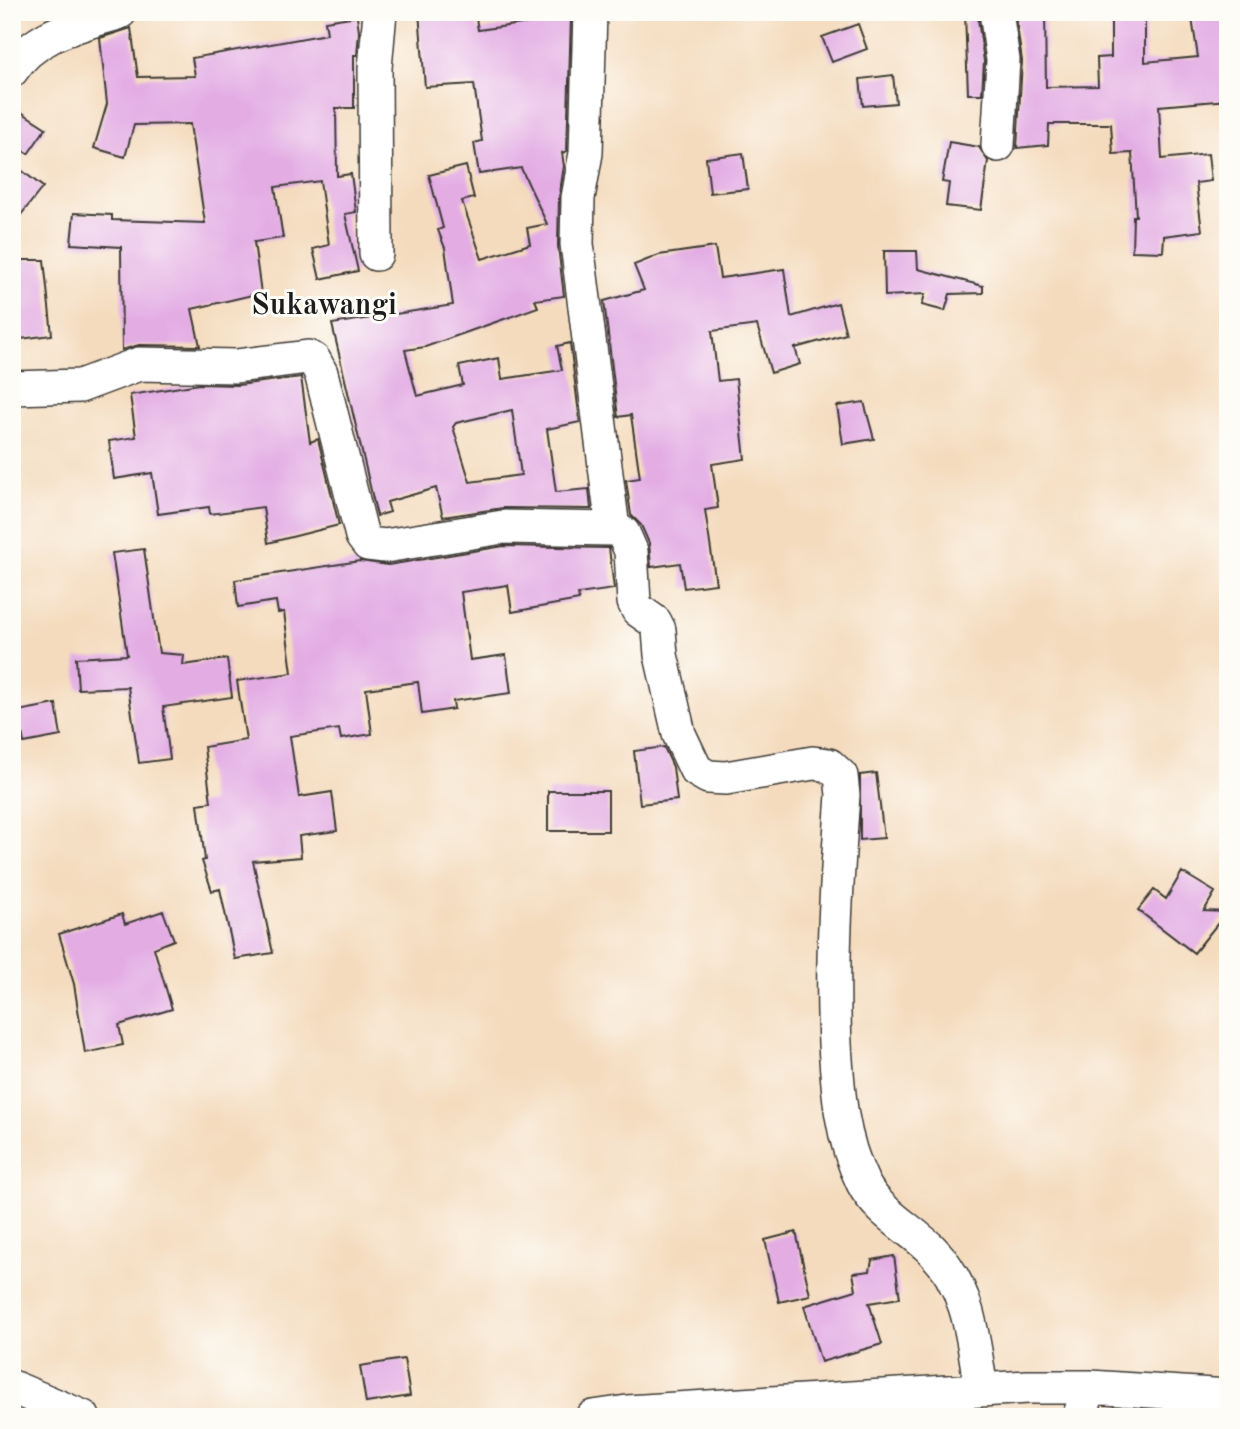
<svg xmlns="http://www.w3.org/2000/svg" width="1240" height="1429" font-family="'Old Standard TT',serif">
  <rect width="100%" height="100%" fill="#fdfcf7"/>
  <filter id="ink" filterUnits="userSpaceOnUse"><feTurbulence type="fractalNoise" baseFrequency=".0143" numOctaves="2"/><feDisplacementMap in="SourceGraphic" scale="14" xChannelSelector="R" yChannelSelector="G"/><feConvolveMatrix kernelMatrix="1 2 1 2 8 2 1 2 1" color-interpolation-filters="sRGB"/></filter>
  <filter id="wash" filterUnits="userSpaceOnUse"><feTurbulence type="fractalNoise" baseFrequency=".00686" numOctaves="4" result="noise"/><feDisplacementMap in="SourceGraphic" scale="28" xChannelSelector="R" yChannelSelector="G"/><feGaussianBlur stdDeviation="1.57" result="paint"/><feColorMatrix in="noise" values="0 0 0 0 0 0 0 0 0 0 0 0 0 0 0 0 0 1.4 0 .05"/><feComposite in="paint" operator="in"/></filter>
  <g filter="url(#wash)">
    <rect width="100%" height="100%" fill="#f4dbbe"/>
    <g id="blocks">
      <path fill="#e3ade4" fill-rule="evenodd" d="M 419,12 L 475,12 L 478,30 L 571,17 L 567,151 L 562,153 L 564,166 L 559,198 L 558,246 L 564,296 L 535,300 L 538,307 L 425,347 L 405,350 L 417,396 L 463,385 L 459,366 L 499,358 L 502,379 L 562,370 L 557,346 L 570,343 L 580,422 L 547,429 L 556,492 L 589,489 L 591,509 L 503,508 L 443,517 L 436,488 L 387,502 L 390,512 L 377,516 L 332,324 L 453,305 L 445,248 L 438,230 L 443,228 L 429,175 L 466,166 L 474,198 L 462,201 L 482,259 L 530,244 L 527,228 L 547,224 L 521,168 L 479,174 L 474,143 L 482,141 L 474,84 L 425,87 ZM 512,410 L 521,475 L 470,482 L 453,427 L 456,423 Z
        M 965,12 L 977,12 L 984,61 L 982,94 L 968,94 Z
        M 1015,12 L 1045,12 L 1046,87 L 1098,86 L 1097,58 L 1111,57 L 1111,18 L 1145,18 L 1145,62 L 1198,57 L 1191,12 L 1228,12 L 1228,100 L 1159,106 L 1162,159 L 1208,154 L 1211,181 L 1196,183 L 1202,231 L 1164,236 L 1163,252 L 1132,251 L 1133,216 L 1136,216 L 1132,153 L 1113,154 L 1111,124 L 1049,124 L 1048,145 L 1017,148 L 1022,61 Z
        M 357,16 L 359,32 L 357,55 L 354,55 L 354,108 L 336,108 L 337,176 L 351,174 L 356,212 L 345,214 L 358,271 L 320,279 L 313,249 L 329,245 L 320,181 L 275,187 L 283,238 L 254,242 L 261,293 L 192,309 L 200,346 L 139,345 L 122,350 L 121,247 L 71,244 L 74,213 L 112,215 L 112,220 L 205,223 L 190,124 L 134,125 L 125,157 L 94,148 L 107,104 L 100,38 L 131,28 L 138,77 L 195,76 L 192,58 L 327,34 L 325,21 Z
        M 858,24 L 867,49 L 832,62 L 822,37 Z
        M 893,75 L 896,103 L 863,106 L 860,79 Z
        M 12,106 L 46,128 L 28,154 L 12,144 Z
        M 949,142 L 979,147 L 988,161 L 981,210 L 946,206 L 949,183 L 942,182 Z
        M 743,153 L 748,189 L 710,193 L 706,158 Z
        M 12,163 L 43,187 L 12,226 Z
        M 715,247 L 720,278 L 784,269 L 791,317 L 838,303 L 846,334 L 795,348 L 800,364 L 771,373 L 757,325 L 712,331 L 718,381 L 736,379 L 745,459 L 712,464 L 718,508 L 705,510 L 716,584 L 684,588 L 680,563 L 651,567 L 649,543 L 641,525 L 631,515 L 626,480 L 640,478 L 631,415 L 618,417 L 604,301 L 644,290 L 634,265 L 659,255 Z
        M 884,251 L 917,251 L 918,269 L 983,286 L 983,293 L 950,294 L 945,311 L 922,305 L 925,294 L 885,296 Z
        M 12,260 L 44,260 L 52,335 L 12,340 Z
        M 301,377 L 310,442 L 318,439 L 339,525 L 268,543 L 263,507 L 210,514 L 209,507 L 158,514 L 152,473 L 114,479 L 109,441 L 136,437 L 130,395 L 199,384 L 238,385 Z
        M 864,402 L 874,439 L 843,444 L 837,406 Z
        M 504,546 L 609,548 L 614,589 L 578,594 L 579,600 L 512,612 L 508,585 L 461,592 L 470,660 L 506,655 L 511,693 L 453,701 L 454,709 L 422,714 L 418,682 L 366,689 L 372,734 L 341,739 L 339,729 L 290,736 L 299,797 L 332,792 L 337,831 L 299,836 L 301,857 L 253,861 L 273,953 L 235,959 L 220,889 L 212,891 L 202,861 L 205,860 L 198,804 L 211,802 L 204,747 L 246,740 L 237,681 L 292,673 L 284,612 L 278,613 L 276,601 L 238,607 L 235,580 L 360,561 L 388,565 Z
        M 144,549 L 159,653 L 184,655 L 183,665 L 227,659 L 232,697 L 163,707 L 170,759 L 139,763 L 128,687 L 78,689 L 76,658 L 127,655 L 112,553 Z
        M 56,704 L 61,736 L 24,743 L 18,711 Z
        M 664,747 L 673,767 L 677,800 L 640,804 L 634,751 Z
        M 876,773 L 884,838 L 860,840 L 860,775 Z
        M 548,791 L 608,791 L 608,831 L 548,831 Z
        M 1182,872 L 1215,892 L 1204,911 L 1227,912 L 1194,953 L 1138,910 L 1154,890 L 1166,899 Z
        M 163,911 L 174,940 L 154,948 L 172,1009 L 119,1025 L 123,1045 L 85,1053 L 74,984 L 59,934 L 122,914 L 125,924 Z
        M 796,1232 L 810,1295 L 779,1302 L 765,1240 Z
        M 894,1256 L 900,1298 L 869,1303 L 882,1344 L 821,1362 L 804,1306 L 856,1290 L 853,1273 L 870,1271 L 872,1260 Z
        M 404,1359 L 410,1396 L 366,1403 L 360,1366 Z"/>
    </g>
  </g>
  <g filter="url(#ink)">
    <use href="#blocks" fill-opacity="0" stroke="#3c3934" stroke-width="2"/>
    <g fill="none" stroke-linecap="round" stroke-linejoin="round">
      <defs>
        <path id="minor" d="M 590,12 L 586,153 L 578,198 L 577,244 L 613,529
          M 996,12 L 1003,60 L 998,145
          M 12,70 C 36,33 81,25 120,12
          M 376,254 L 375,68 L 380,12
          M 12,388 L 80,386 L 139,364 L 236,366 L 308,357 L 314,360 L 321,373 L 362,536 L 368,544 L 385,546 L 503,527 L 613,529 L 623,533 L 631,551 L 634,602 L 638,610 L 655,622 L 659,630 L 661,655 L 679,734 L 696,770 L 708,777 L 726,778 L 813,763 L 829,765 L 841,776 L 843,795 C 837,878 831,960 835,1044 C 838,1093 841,1138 863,1183 C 877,1211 909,1228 931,1249 C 970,1288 973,1339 981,1390
          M 12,1387 L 83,1417
          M 593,1417 L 627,1412 L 1028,1387 L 1090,1387 L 1228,1396
          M 1079,1417 L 1090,1387"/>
      </defs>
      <use href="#minor" stroke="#3c3934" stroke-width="36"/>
      <use href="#minor" stroke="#fff" stroke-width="33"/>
    </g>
  </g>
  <g text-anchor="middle" stroke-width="6" stroke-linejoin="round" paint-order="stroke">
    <g font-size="30" font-weight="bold" fill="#1c1c1c" stroke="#fdfcf7">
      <text x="324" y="314">Sukawangi</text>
    </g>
  </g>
  <rect width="1240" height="1429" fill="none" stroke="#fdfcf7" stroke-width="42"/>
</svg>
